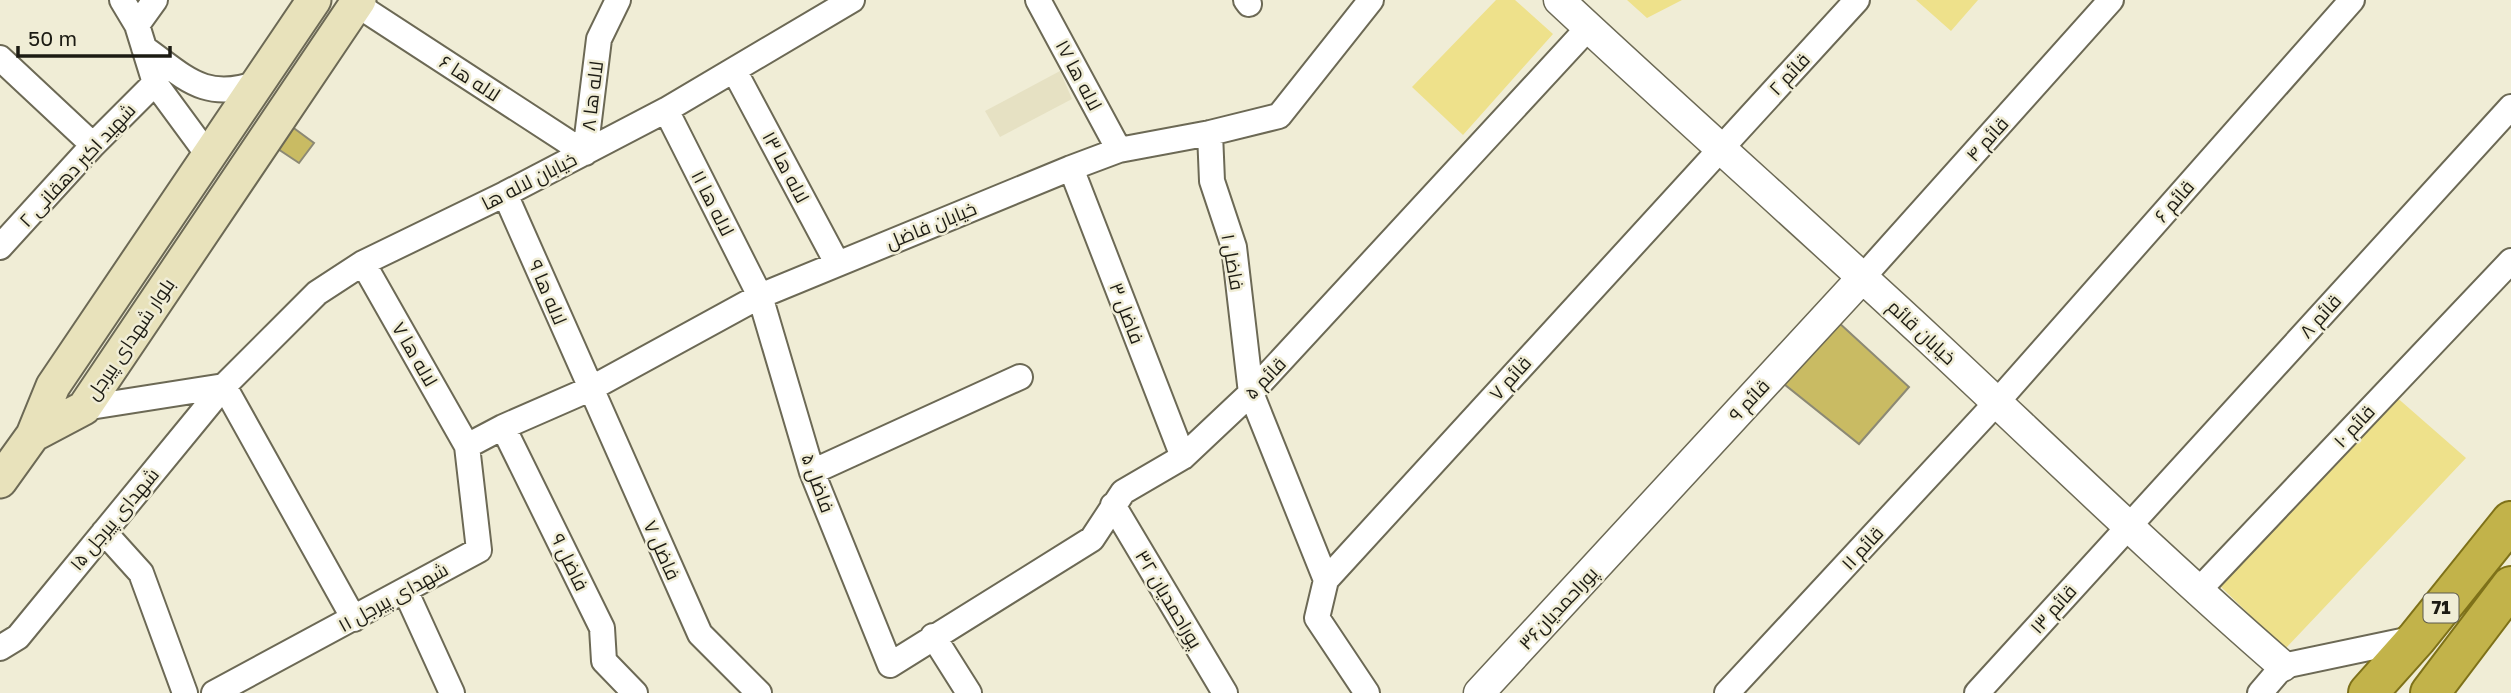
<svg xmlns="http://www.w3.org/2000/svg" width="2511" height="693" font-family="'Golos Text',Cairo,sans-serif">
  <rect width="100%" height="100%" fill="#f0edd6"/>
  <path fill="#e6e1c3" d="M 1060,71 L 1072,99 L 1000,137 L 985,111 Z"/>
  <path fill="#eee18b" d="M 1496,0 L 1515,0 L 1553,34 L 1463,135 L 1412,87 Z
    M 1627,0 L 1682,0 L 1647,18 Z
    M 1916,0 L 1978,0 L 1951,31 Z
    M 2394,395 L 2466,458 L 2285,649 L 2216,582 Z"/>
  <path fill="#c9bb63" stroke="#8c8974" stroke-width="2" d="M 291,126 L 314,143 L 299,163 L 275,147 Z
    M 1837,321 L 1909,387 L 1859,444 L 1784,384 Z"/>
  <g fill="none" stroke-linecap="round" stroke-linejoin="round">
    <defs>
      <path id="minor" d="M 122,0 L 137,25 L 155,83 L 208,155
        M 1038,0 L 1119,150
        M 1246,0 L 1249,4
        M 356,4 L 585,153 L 599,39 L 618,0
        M 137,25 L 155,0
        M 144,48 C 185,77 204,102 258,83
        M 0,58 L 93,145
        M 734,70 L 837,263
        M 666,110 L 760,296 L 812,472 L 890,665 L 1092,539 L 1123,492 L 1183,457 L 1251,393 L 1589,27
        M 1210,133 L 1212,181 L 1234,247 L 1251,393 L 1326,580
        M 1071,168 L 1183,457
        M 505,194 L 700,634 L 759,693
        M 0,247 L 93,145 L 155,83
        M 1863,277 L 2111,0
        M 224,386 L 354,619
        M 84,408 L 224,386
        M 503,427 L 602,628 L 604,661 L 635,693
        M 467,446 L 503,427 L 590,389 L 760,296 L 1071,168 L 1119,150 L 1210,133 L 1279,116 L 1371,0
        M 812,472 L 1020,377
        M 1113,505 L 1225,693
        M 104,532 L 141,573 L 185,693
        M 405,590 L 452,693
        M 2197,592 L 2511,261
        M 933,636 L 969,693
        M 0,648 L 18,637 L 224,386 L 317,293 L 363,263 L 505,194 L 666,110 L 852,0
        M 2283,666 L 2416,638
        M 214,693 L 479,550 L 467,446 L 363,263
        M 1367,693 L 1317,618 L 1326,580 L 1857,0
        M 1727,693 L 1997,402 L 2352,0
        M 1977,693 L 2511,107
        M 2260,693 L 2283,666"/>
      <path id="tertiary" d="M 1559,0 C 1680,113 1804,223 1926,336 C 2044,446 2161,560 2283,666
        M 1479,693 L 1863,277"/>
      <path id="secondary" d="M 33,435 L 84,408 L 359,0
        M 0,481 L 33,435 L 53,386 L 314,0"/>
      <path id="trunk" d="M 2368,693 L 2417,638 L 2511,521
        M 2430,693 L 2511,586"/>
    </defs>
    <use href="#minor" stroke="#6c6955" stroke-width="28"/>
    <use href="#tertiary" stroke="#6c6955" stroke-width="33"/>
    <use href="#secondary" stroke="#6c6955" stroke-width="37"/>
    <use href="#trunk" stroke="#7e7119" stroke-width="42"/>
    <use href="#minor" stroke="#fff" stroke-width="24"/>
    <use href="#tertiary" stroke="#fff" stroke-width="30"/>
    <use href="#secondary" stroke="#e8e2bb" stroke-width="33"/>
    <use href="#trunk" stroke="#c2b34a" stroke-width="38"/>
  </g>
  <g text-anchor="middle" stroke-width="5" stroke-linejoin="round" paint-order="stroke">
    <rect fill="#f0edd6" stroke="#5c5a4e" stroke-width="2" x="2423.5" y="593.5" width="35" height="29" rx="5"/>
    <g font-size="18" font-weight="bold" fill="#1c1b13">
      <text x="2441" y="614">71</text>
    </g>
    <g font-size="19" fill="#1c1b13" stroke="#f0edd6">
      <text transform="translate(1789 74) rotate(-47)" y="7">قائم ۲</text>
      <text transform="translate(1079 75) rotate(62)" y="7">لاله ها ۱۷</text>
      <text transform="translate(470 78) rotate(33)" y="7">لاله ها ۶</text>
      <text transform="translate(592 96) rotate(-83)" y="7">لاله ها ۸</text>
      <text transform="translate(1987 139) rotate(-48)" y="7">قائم ۴</text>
      <text transform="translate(77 165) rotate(-47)" y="7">شهید اکبر دهقانی ۲</text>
      <text transform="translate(786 167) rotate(62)" y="7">لاله ها ۱۳</text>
      <text transform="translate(529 181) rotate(-27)" y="7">خیابان لاله ها</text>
      <text transform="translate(2174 201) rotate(-49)" y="7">قائم ۶</text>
      <text transform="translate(713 203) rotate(63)" y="7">لاله ها ۱۱</text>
      <text transform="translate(931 225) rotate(-22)" y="7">خیابان فاضل</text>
      <text transform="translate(1233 262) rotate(80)" y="7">فاضل ۱</text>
      <text transform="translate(548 292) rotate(67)" y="7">لاله ها ۹</text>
      <text transform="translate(1127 313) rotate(69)" y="7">فاضل ۳</text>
      <text transform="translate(2320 316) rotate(-48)" y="7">قائم ۸</text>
      <text transform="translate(1922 332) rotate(43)" y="7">خیابان قائم</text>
      <text transform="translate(130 339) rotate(-56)" y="7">بلوار شهدای پیرجل</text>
      <text transform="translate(415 354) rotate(60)" y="7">لاله ها ۷</text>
      <text transform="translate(1265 378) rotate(-46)" y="7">قائم ۵</text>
      <text transform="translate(1510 378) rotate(-48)" y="7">قائم ۷</text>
      <text transform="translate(1749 400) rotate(-47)" y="7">قائم ۹</text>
      <text transform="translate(2354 426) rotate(-47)" y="7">قائم ۱۰</text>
      <text transform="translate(818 483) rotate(70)" y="7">فاضل ۵</text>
      <text transform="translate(114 519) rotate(-50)" y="7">شهدای پیرجل ۱۵</text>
      <text transform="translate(1862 548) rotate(-47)" y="7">قائم ۱۱</text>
      <text transform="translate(662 550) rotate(66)" y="7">فاضل ۷</text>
      <text transform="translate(570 562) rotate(64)" y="7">فاضل ۹</text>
      <text transform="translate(393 597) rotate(-29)" y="7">شهدای پیرجل ۱۱</text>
      <text transform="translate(1169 599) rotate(59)" y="7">پوراحمدیان ۳۲</text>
      <text transform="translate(1558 608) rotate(-47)" y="7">پوراحمدیان۳۶</text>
      <text transform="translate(2053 609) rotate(-48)" y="7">قائم ۱۳</text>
    </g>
  </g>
  <path d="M18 46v10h152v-10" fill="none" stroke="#1c1b13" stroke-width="3.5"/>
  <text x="28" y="46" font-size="21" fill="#1c1b13" stroke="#f0edd6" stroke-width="5" paint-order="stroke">50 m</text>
</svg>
